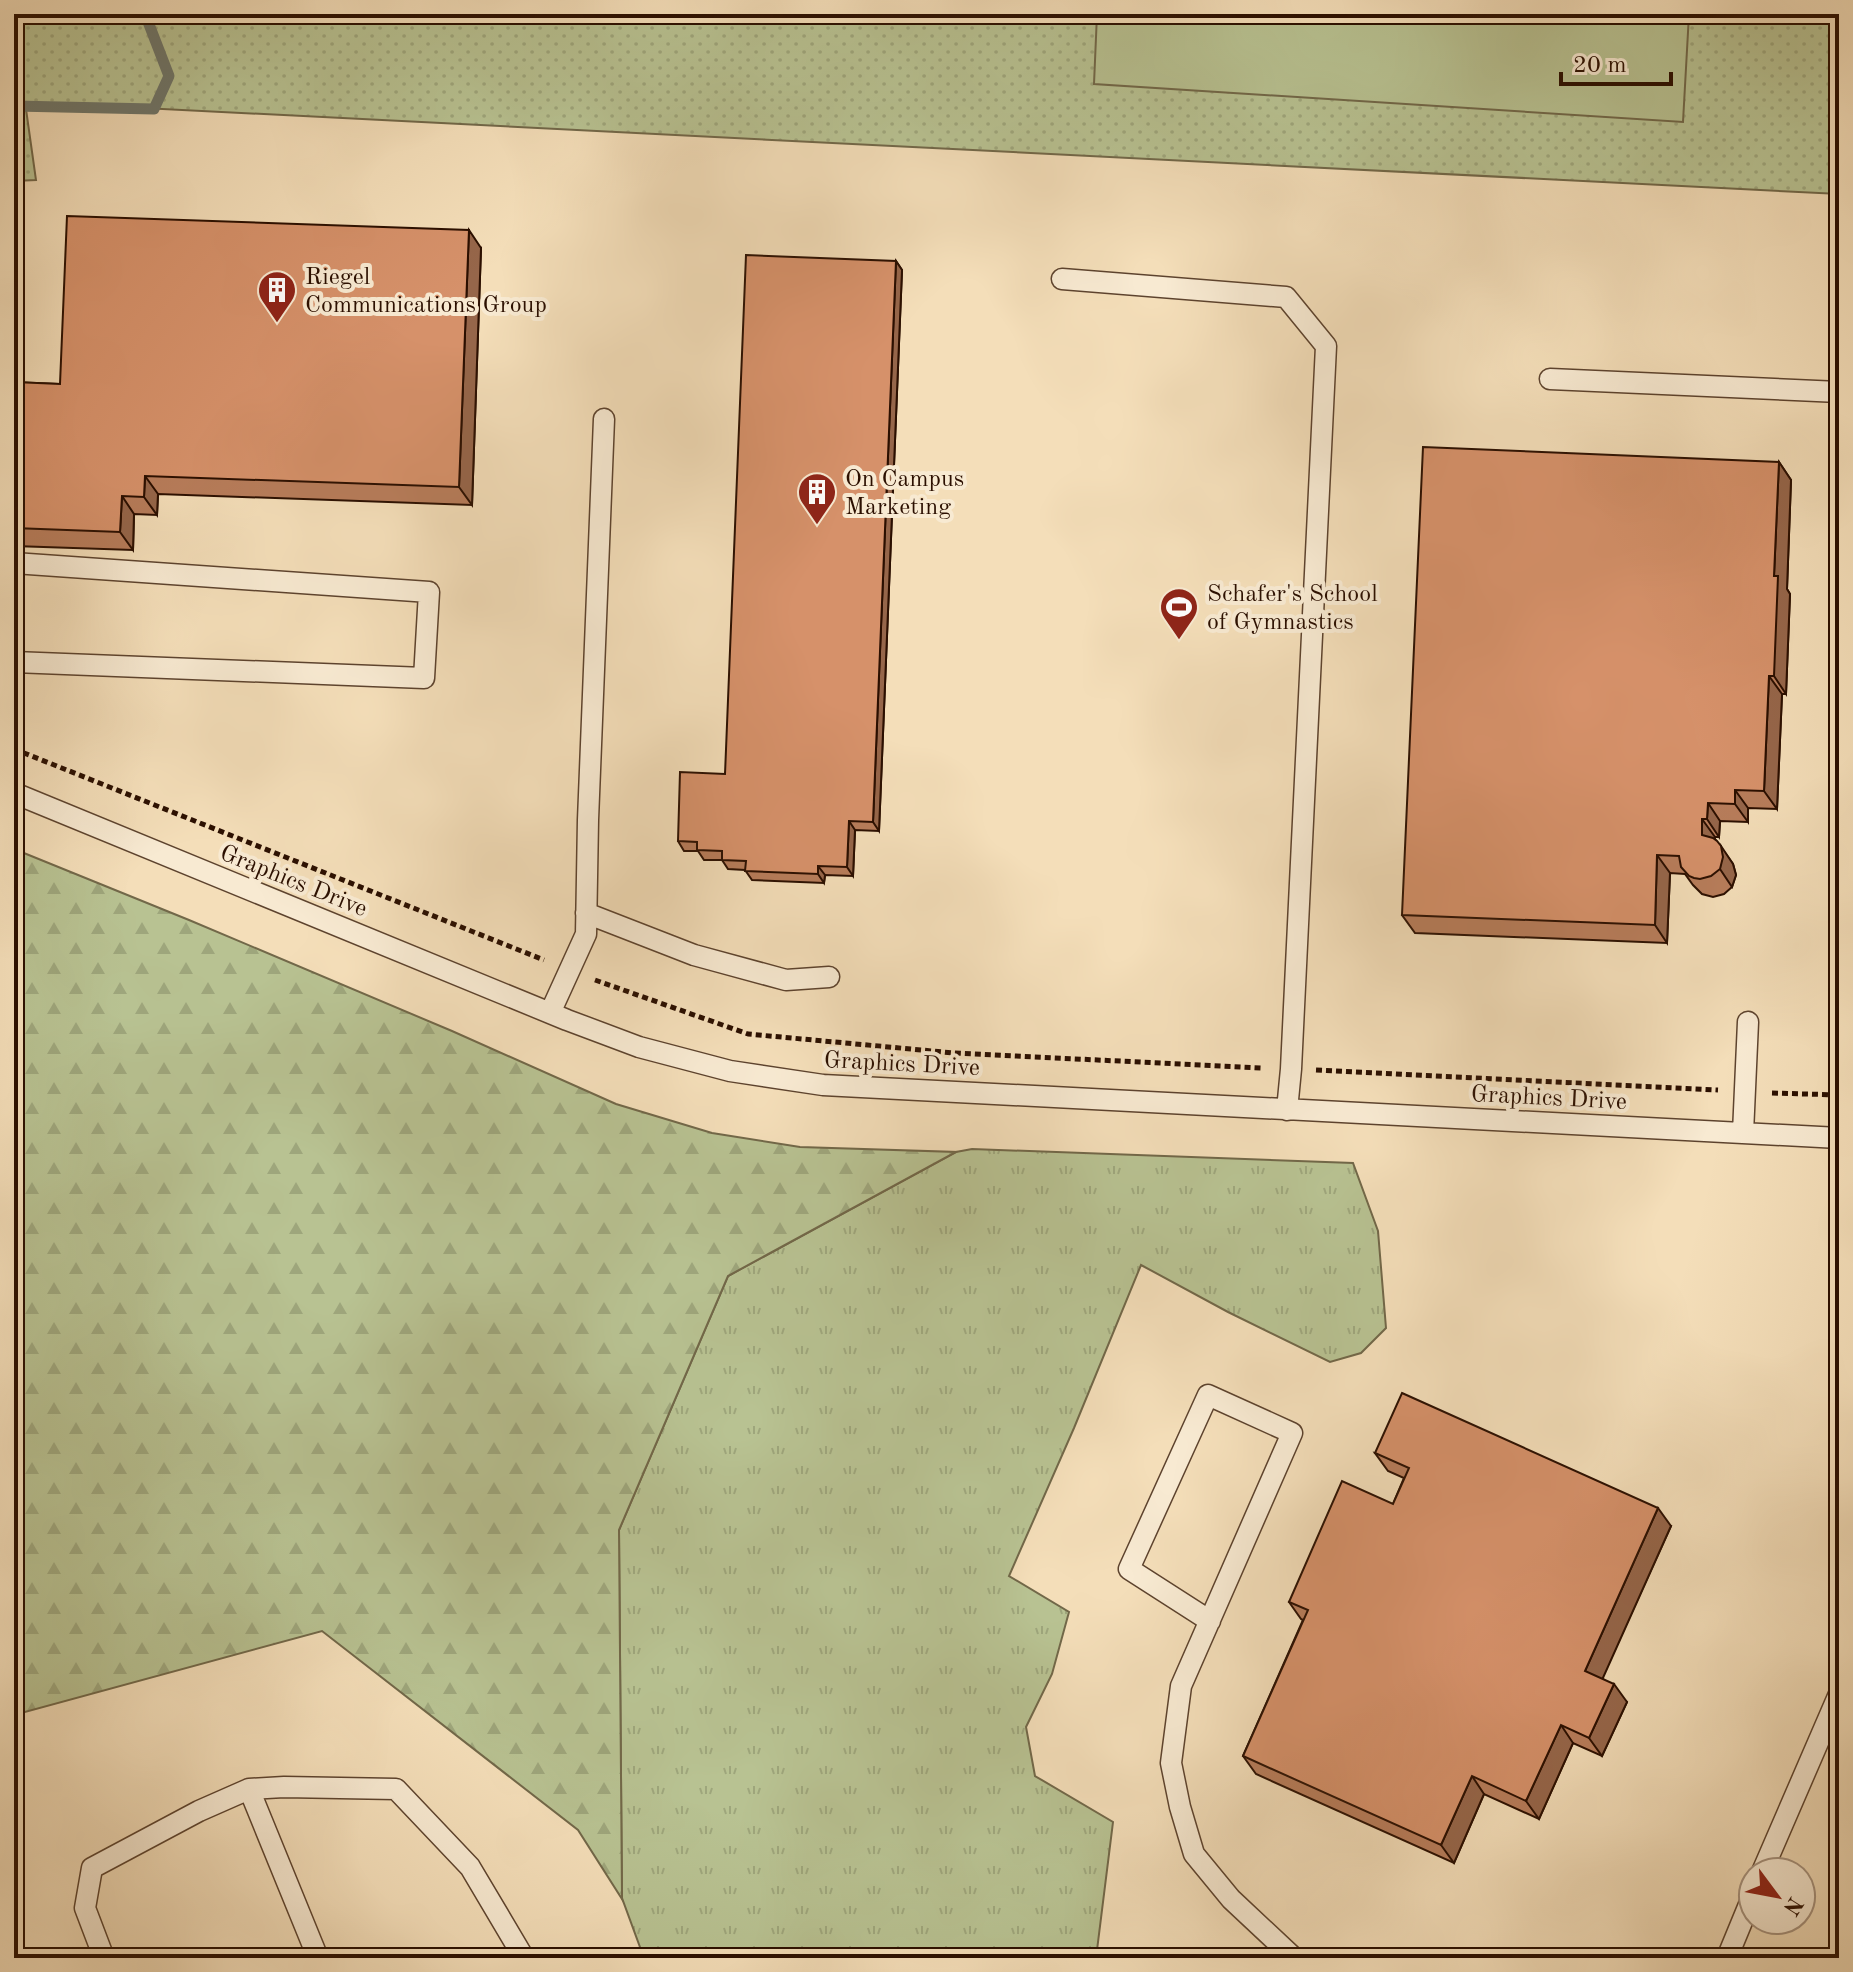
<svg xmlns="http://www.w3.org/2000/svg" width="1853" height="1972" font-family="'Old Standard TT',serif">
  <defs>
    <pattern id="grass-tufts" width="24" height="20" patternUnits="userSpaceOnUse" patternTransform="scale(2)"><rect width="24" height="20" fill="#b8c292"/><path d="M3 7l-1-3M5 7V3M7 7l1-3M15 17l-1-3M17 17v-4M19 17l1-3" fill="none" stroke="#9ea67c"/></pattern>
    <pattern id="forest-firs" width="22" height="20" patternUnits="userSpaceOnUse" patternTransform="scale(2)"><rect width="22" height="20" fill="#b8c292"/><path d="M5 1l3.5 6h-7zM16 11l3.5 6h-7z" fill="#9ea67c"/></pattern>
    <pattern id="park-dots" width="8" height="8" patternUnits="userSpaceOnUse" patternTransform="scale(2)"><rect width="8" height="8" fill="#b8c292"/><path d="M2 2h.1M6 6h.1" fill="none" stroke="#9ea67c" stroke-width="1.8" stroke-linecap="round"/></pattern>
  </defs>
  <rect width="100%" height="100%" fill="#f4deb9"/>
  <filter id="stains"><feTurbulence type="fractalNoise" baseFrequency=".0025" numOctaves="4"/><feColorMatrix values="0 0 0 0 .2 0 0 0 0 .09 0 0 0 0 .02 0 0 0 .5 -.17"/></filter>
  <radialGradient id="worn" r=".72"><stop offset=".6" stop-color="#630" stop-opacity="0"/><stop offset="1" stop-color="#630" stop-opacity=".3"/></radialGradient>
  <path fill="url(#grass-tufts)" stroke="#726849" stroke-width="2" d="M 972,1149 L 1353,1163 L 1378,1231 L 1386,1328 L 1361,1353 L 1330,1362 L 1228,1312 L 1141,1265 L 1074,1428 L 1009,1576 L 1069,1612 L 1052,1674 L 1026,1727 L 1035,1776 L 1113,1822 L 1096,1958 L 644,1958 L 622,1898 L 619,1530 L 728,1276 L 956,1152 Z"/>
  <path fill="url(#forest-firs)" stroke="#726849" stroke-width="2" d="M 14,849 L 189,920 L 452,1031 L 616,1104 L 712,1133 L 800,1147 L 956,1152 L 728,1276 L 619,1530 L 622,1899 L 578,1830 L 322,1631 L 14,1715 Z"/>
  <path fill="url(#park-dots)" stroke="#726849" stroke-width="2" d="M 14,14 L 1839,14 L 1839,194 L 25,102 L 36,180 L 14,181 Z"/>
  <path fill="#b8c292" stroke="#726849" stroke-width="2" d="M 1097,14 L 1689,14 L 1683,122 L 1094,84 Z"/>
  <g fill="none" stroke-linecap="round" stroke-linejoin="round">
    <path stroke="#6f776b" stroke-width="11" d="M 14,106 L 154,109 L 169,76 L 145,14"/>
    <defs>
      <path id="lane" d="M 1062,279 L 1286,297 L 1326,346 L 1291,1069 L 1287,1110
        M 1550,379 L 1839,392
        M 14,563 L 429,592 L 424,678 L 14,662
        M 14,793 L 567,1020 L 639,1047 L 730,1071 L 823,1085 L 1839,1138
        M 586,913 L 694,955 L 786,980 L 829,977
        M 550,1013 L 586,934 L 588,820 L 604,419
        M 1743,1133 L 1748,1022
        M 1210,1621 L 1129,1569 L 1208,1395 L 1292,1433 L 1181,1686 L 1171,1763 L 1180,1807 L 1194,1854 L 1231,1899 L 1294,1958
        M 249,1789 L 318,1958
        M 1762,1872 L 1839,1694
        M 104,1958 L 85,1908 L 92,1868 L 199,1811 L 249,1789 L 284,1787 L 396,1789 L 470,1867 L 524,1958
        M 1727,1958 L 1753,1895"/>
    </defs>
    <use href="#lane" stroke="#5d432e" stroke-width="23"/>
    <path stroke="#2b0f00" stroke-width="5" stroke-dasharray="6 4" stroke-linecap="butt" d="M 14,749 L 544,960
      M 595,980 L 748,1034 L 954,1053 L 1262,1068
      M 1316,1070 L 1718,1090
      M 1772,1093 L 1839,1095"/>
    <use href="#lane" stroke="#f8ead2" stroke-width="20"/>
  </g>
  <path fill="#b87d5b" stroke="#2b0f00" stroke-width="2" d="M 481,248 L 472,505 L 158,494 L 157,515 L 134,514 L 133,550 L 14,546 L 14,382 L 60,384 Z
    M 896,261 L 902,270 L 879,831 L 855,830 L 853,876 L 825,875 L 824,883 L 752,880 L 745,870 L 728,869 L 722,860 L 704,860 L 698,851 L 684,851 L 678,841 L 725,774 Z
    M 1779,462 L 1791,480 L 1787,589 L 1790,594 L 1786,694 L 1782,694 L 1777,809 L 1748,808 L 1748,822 L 1720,821 L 1719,837 L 1715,837 L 1715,839 L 1733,864 L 1736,875 L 1732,887 L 1724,894 L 1713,897 L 1702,894 L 1693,885 L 1685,874 L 1670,873 L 1667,943 L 1415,933 L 1402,915 Z
    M 1375,1453 L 1671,1526 L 1602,1678 L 1627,1702 L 1602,1756 L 1573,1743 L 1539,1819 L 1484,1794 L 1454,1863 L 1256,1774 L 1243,1756 L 1303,1620 L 1301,1619 L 1289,1602 L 1393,1504 L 1404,1478 L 1388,1471 Z"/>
  <path fill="#96664a" stroke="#2b0f00" stroke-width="2" d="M 469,230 L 481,248 L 472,505 L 459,487 Z
    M 896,261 L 902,270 L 879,831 L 873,822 Z
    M 1779,462 L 1791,480 L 1787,589 L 1790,594 L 1786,694 L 1774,676 L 1774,576 Z
    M 145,476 L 158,494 L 157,515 L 144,497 Z
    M 122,496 L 134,514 L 133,550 L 120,532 Z
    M 1769,676 L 1782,694 L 1777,809 L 1764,791 Z
    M 1735,790 L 1748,808 L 1748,822 L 1735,804 Z
    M 1708,803 L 1720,821 L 1719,837 L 1707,819 Z
    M 1702,819 L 1715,837 L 1715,853 L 1702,835 Z
    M 849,821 L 855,830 L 853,876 L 847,867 Z
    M 1721,846 L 1733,864 L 1736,875 L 1732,887 L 1720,869 Z
    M 1657,855 L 1670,873 L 1667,943 L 1655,925 Z
    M 818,866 L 825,875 L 824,883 L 818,874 Z
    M 1658,1508 L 1671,1526 L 1598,1689 L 1585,1671 Z
    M 1614,1684 L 1627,1702 L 1602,1756 L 1589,1738 Z
    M 1561,1725 L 1573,1743 L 1539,1819 L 1526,1801 Z
    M 1472,1776 L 1484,1794 L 1454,1863 L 1441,1845 Z"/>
  <path fill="#d6916a" stroke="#2b0f00" stroke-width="2" d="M 67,216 L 469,230 L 459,487 L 145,476 L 144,497 L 122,496 L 120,532 L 14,528 L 14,382 L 60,384 Z
    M 746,255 L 896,261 L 873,822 L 849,821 L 847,867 L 818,866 L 818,874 L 745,871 L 746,861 L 722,860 L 722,851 L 697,850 L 697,842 L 678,841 L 680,772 L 725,774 Z
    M 1423,447 L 1779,462 L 1774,576 L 1778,576 L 1774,676 L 1769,676 L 1764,791 L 1735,790 L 1735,804 L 1708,803 L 1707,819 L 1702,819 L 1702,835 L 1713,838 L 1717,841 L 1721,846 L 1723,857 L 1720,869 L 1711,876 L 1700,879 L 1694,878 L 1689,876 L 1681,867 L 1679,856 L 1657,855 L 1655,925 L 1402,915 Z
    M 1402,1393 L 1658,1508 L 1585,1671 L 1614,1684 L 1589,1738 L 1561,1725 L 1526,1801 L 1472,1776 L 1441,1845 L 1243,1756 L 1308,1610 L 1289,1602 L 1342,1481 L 1393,1504 L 1409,1468 L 1375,1453 Z"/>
  <defs>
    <symbol id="building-pin" viewBox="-11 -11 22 30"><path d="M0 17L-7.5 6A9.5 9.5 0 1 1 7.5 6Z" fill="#8f2418" stroke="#f8ead2"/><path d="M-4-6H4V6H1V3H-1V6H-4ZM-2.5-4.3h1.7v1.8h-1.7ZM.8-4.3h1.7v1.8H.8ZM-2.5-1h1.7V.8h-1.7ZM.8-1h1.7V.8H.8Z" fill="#fff"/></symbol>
    <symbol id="stadium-pin" viewBox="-11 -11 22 30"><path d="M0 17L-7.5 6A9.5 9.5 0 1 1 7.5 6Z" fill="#8f2418" stroke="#f8ead2"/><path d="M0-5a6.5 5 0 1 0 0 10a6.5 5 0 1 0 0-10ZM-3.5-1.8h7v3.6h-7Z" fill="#fff"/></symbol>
  </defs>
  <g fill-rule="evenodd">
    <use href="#building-pin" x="255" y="268" width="44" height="60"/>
    <use href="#building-pin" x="795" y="470" width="44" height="60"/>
    <use href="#stadium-pin" x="1157" y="585" width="44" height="60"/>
  </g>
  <g text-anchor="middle" stroke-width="8" stroke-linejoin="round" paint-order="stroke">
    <g font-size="24" fill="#2b0f00" stroke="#f8ead2" text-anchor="start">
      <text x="305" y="284">Riegel<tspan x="305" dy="28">Communications Group</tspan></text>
      <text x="845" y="486">On Campus<tspan x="845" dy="28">Marketing</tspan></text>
      <text x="1207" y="601">Schafer's School<tspan x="1207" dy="28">of Gymnastics</tspan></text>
    </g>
    <g font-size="24" fill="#2b0f00" stroke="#f8ead2">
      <text transform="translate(294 880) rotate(22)" y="8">Graphics Drive</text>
      <text transform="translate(902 1063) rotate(3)" y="8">Graphics Drive</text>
      <text transform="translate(1549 1097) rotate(3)" y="8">Graphics Drive</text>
    </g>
  </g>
  <rect width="1853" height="1972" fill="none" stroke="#f4deb9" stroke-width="48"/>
  <rect x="16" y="16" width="1821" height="1940" fill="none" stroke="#2b0f00" stroke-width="4"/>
  <rect x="24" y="24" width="1805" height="1924" fill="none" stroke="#2b0f00" stroke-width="2"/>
  <g transform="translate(1777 1896) rotate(122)"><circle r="38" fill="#f8ead2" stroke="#a6927e" stroke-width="2"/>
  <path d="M0-6L14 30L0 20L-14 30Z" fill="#8f2418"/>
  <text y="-12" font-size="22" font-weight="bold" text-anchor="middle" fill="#2b0f00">N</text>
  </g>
  <path d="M1561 72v12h110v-12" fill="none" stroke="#2b0f00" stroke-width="4"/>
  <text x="1573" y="72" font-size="24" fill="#2b0f00" stroke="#f8ead2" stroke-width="6" paint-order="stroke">20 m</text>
  <rect width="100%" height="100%" filter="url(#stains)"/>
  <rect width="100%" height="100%" fill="url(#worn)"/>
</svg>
